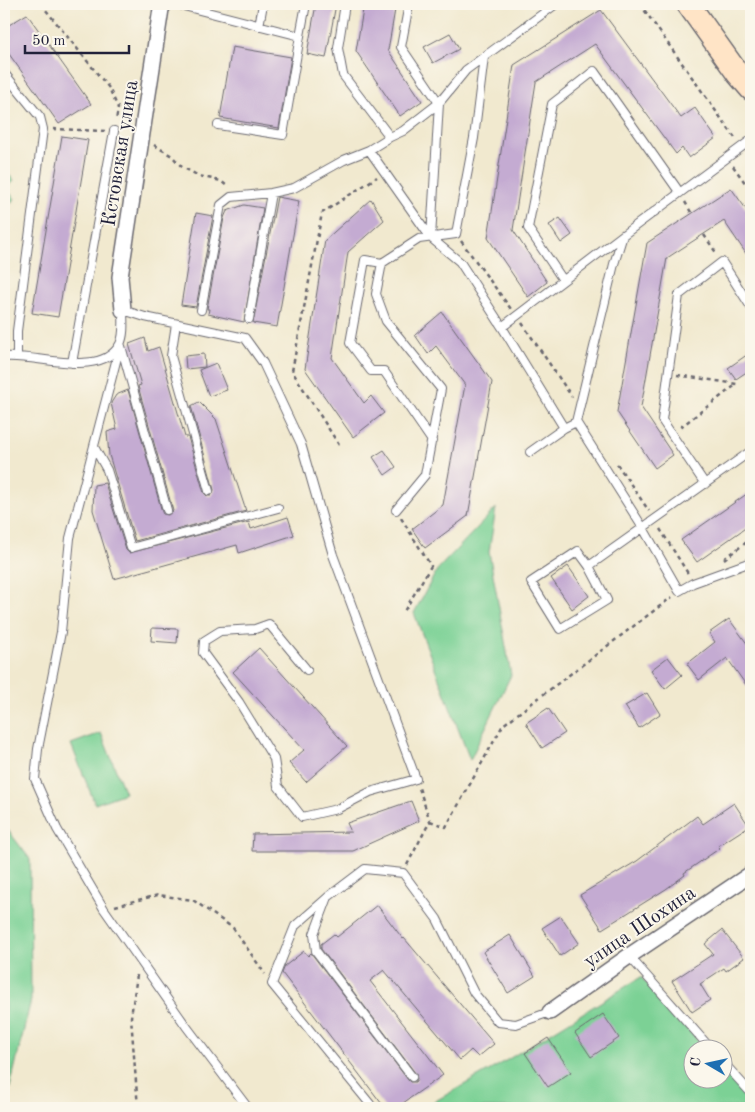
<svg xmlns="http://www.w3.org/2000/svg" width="755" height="1112" font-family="'Old Standard TT',serif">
  <rect width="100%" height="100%" fill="#fbf7ec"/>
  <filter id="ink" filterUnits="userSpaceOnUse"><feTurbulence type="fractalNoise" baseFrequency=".02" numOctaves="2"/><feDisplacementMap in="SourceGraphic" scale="10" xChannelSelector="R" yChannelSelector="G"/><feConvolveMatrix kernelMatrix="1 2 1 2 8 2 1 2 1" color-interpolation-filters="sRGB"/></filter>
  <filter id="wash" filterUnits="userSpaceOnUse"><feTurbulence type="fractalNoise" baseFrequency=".0096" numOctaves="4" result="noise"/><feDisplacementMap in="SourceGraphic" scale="20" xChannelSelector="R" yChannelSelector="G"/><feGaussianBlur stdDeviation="1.12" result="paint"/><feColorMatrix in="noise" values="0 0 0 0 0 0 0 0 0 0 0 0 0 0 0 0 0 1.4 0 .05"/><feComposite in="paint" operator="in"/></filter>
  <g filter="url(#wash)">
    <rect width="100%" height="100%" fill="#f1e9cf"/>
    <path fill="#7bd195" stroke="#4e7a68" d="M 4,169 L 14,181 L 6,189 L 15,199 L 4,209 Z
      M 496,508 L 489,552 L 511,675 L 470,760 L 414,613 L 437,570 Z
      M 101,733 L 125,793 L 95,804 L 71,744 Z
      M 4,825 L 30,859 L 31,1000 L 5,1108 Z
      M 641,977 L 706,1049 L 692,1050 L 692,1080 L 722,1080 L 723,1067 L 751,1099 L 751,1108 L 423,1108 L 499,1065 Z"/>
    <g id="blocks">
      <path fill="#c4abd2" d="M 316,4 L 336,4 L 326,58 L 307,54 Z
        M 364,4 L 396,4 L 388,50 L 422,101 L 400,116 L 356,51 Z
        M 601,10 L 681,118 L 695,108 L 716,138 L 689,158 L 682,148 L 676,154 L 595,44 L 536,82 L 513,230 L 547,282 L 528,297 L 488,238 L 514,65 Z
        M 27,14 L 91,104 L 59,124 L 4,47 L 4,28 Z
        M 450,33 L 459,49 L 433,63 L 424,47 Z
        M 232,47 L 291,57 L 279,128 L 220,118 Z
        M 62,136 L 88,140 L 58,317 L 32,313 Z
        M 731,188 L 751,216 L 751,261 L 724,221 L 667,258 L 641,407 L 673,455 L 655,468 L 617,412 L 647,243 Z
        M 277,197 L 299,201 L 277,327 L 253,323 Z
        M 371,199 L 384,220 L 348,252 L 332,358 L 364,403 L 371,396 L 384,413 L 353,437 L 305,369 L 325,240 Z
        M 244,205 L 263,208 L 244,322 L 208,314 L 209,309 L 207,309 L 224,218 L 227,211 Z
        M 196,213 L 213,216 L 196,307 L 181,305 Z
        M 560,218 L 572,235 L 561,243 L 549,225 Z
        M 442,312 L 492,382 L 468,516 L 425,548 L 412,529 L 443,505 L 465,385 L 436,346 L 428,354 L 415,335 Z
        M 145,338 L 148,351 L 159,347 L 185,437 L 188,437 L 204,493 L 207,496 L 211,496 L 214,490 L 191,406 L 199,402 L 216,419 L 246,511 L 135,541 L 109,455 L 107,432 L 117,429 L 111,403 L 116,395 L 128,390 L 162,512 L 163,514 L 168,515 L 173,511 L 138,386 L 141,385 L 129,344 Z
        M 751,352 L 751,369 L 736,379 L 728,368 Z
        M 204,354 L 205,367 L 186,369 L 185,356 Z
        M 216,363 L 227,390 L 209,396 L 199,370 Z
        M 384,450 L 396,467 L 385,475 L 373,457 Z
        M 105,483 L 126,550 L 129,553 L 249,522 L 251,529 L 288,517 L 294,535 L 239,553 L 237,545 L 114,579 L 93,510 L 94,485 Z
        M 751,491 L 751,524 L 697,562 L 681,540 Z
        M 568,566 L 589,596 L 572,609 L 551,578 Z
        M 729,619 L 751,649 L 751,692 L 727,658 L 699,680 L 687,664 L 715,642 L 709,633 Z
        M 152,628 L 178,629 L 177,643 L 151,641 Z
        M 259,648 L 347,746 L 306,782 L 289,763 L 304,750 L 233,672 Z
        M 668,657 L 682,675 L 665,689 L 651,670 Z
        M 647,693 L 660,714 L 639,728 L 625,706 Z
        M 548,708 L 565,733 L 542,748 L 526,723 Z
        M 411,801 L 419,821 L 353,851 L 252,851 L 253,834 L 351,832 L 347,823 Z
        M 734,803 L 749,826 L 718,846 L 720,848 L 684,873 L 685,875 L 666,889 L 602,929 L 580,895 L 637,861 L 697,816 L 703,824 Z
        M 377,905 L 403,939 L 404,938 L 494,1044 L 478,1057 L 471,1050 L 460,1060 L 384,970 L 370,981 L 443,1075 L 396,1108 L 385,1108 L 282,973 L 285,966 L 304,951 L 308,956 L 311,953 L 408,1080 L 410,1082 L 415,1082 L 417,1079 L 416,1074 L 321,949 L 321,944 L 334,934 L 337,937 Z
        M 561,916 L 579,943 L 560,956 L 542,928 Z
        M 722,930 L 744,958 L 726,971 L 724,968 L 700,984 L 710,1000 L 692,1012 L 672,981 L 713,954 L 705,944 Z
        M 510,935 L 535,976 L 508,993 L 483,952 Z
        M 603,1014 L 619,1038 L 591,1057 L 575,1033 Z
        M 548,1038 L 571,1072 L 548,1087 L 525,1053 Z"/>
    </g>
  </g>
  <g filter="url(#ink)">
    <use href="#blocks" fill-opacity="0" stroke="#6a686f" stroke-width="1"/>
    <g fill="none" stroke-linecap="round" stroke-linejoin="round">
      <defs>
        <path id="service" d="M 176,4 L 300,36 L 306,4
          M 345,4 L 338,48 L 343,75 L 390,137 L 403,131 L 439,103 L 466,70 L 556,4
          M 409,4 L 401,47 L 439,103 L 431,238
          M 259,26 L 263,4
          M 4,73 L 40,117 L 43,129 L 17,331 L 17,356
          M 218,125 L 283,135 L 300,36
          M 390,137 L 369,150 L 431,238 L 460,262 L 502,327 L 564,428 L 530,452
          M 382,263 L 365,260 L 350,343 L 371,371 L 384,371 L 432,441
          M 563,280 L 528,228 L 552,104 L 594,71 L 680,193
          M 201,310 L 221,205 L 231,197 L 271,193 L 294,188 L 344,160 L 369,150
          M 249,319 L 271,193
          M 176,324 L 171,356 L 209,491
          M 502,327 L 623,235 L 751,140
          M 120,346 L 70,538 L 61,632 L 38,749 L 35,779 L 57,829 L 104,909 L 186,1026 L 248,1108
          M 121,346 L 167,510
          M 4,357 C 35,353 101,380 120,344 C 125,334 123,320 123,310 L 145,317 L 245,338 L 263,363 L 301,444 L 333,555 L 416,779 L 370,792 L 337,809 L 302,817 L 278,786 L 274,759 L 239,702 L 203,653 L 204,641 L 220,631 L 255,629 L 269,624 L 307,670
          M 72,363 L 114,131
          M 576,422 L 614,264 L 623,235
          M 564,428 L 576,422 L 643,528 L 679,591 L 693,583 L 751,562
          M 94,447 L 107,470 L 131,548 L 278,508
          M 705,484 L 662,420 L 679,295 L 722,262 L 751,307
          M 396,510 L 425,475 L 441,389 L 386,321 L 376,294 L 382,263 L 419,239 L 456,234 L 474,138 L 484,57
          M 589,566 L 607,600 L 560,629 L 531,582 L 578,551 L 589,566 L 751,451
          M 327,898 L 295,926 L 272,984 L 370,1104
          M 629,956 L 712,1050
          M 722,1061 L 751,1093
          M 412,1077 L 316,951 L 314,934 L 328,897 L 365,869 L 403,873 L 437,919 L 474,993 L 498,1022 L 516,1024 L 550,1012"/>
        <path id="minor" d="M 123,310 L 120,277 L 161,9 L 164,4
          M 550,1012 L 629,956 L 751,874"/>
        <path id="secondary" d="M 688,4 L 738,74 L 751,89"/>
      </defs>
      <use href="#service" stroke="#6a686f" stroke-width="10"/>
      <use href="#minor" stroke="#6a686f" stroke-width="18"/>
      <use href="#secondary" stroke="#6a686f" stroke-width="25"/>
      <path stroke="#6a686f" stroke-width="2.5" stroke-dasharray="4 4" stroke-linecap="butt" d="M 41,4 L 109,88 L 118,108 L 116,121
        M 640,4 L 735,138
        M 747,4 L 751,10
        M 53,129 L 105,131
        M 154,145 L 172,156 L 182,167 L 199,176 L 221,181 L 228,187
        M 733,166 L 751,191
        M 685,202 L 692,214
        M 704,235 L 717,254
        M 461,241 L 511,309
        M 522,323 L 572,397
        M 677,375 L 737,384 L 678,429
        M 339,445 L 292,371 L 322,213 L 377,177
        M 617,464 L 649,511
        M 401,518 L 431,566 L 403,613
        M 660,529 L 689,575
        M 724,559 L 751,539
        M 430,821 L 446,827 L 503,725 L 672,597
        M 407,865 L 430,821 L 419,788
        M 115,906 L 158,895 L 193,900 L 233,928 L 265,974
        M 137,975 L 131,1017 L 138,1108"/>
      <use href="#service" stroke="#fff" stroke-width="8"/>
      <use href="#minor" stroke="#fff" stroke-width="15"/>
      <use href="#secondary" stroke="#ffe4c6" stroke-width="22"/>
    </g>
  </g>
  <g text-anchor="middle" stroke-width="4" stroke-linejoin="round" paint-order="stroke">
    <g font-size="20" fill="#22223b" stroke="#fbf7ec">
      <text transform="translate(119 153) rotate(-81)" y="7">Кстовская улица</text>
      <text transform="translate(639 926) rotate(-34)" y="7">улица Шохина</text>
    </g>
  </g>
  <rect width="755" height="1112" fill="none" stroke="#fbf7ec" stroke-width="20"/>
  <g transform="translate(708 1064) rotate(279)"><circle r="24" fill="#fbf7ec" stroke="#a4a2a5"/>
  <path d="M0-4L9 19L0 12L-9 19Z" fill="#1f6fb2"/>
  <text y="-8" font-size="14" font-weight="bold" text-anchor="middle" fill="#22223b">С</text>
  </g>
  <path d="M25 45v8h104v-8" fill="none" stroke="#22223b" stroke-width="2.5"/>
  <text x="32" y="45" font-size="15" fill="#22223b" stroke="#fbf7ec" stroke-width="4" paint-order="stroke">50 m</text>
</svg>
